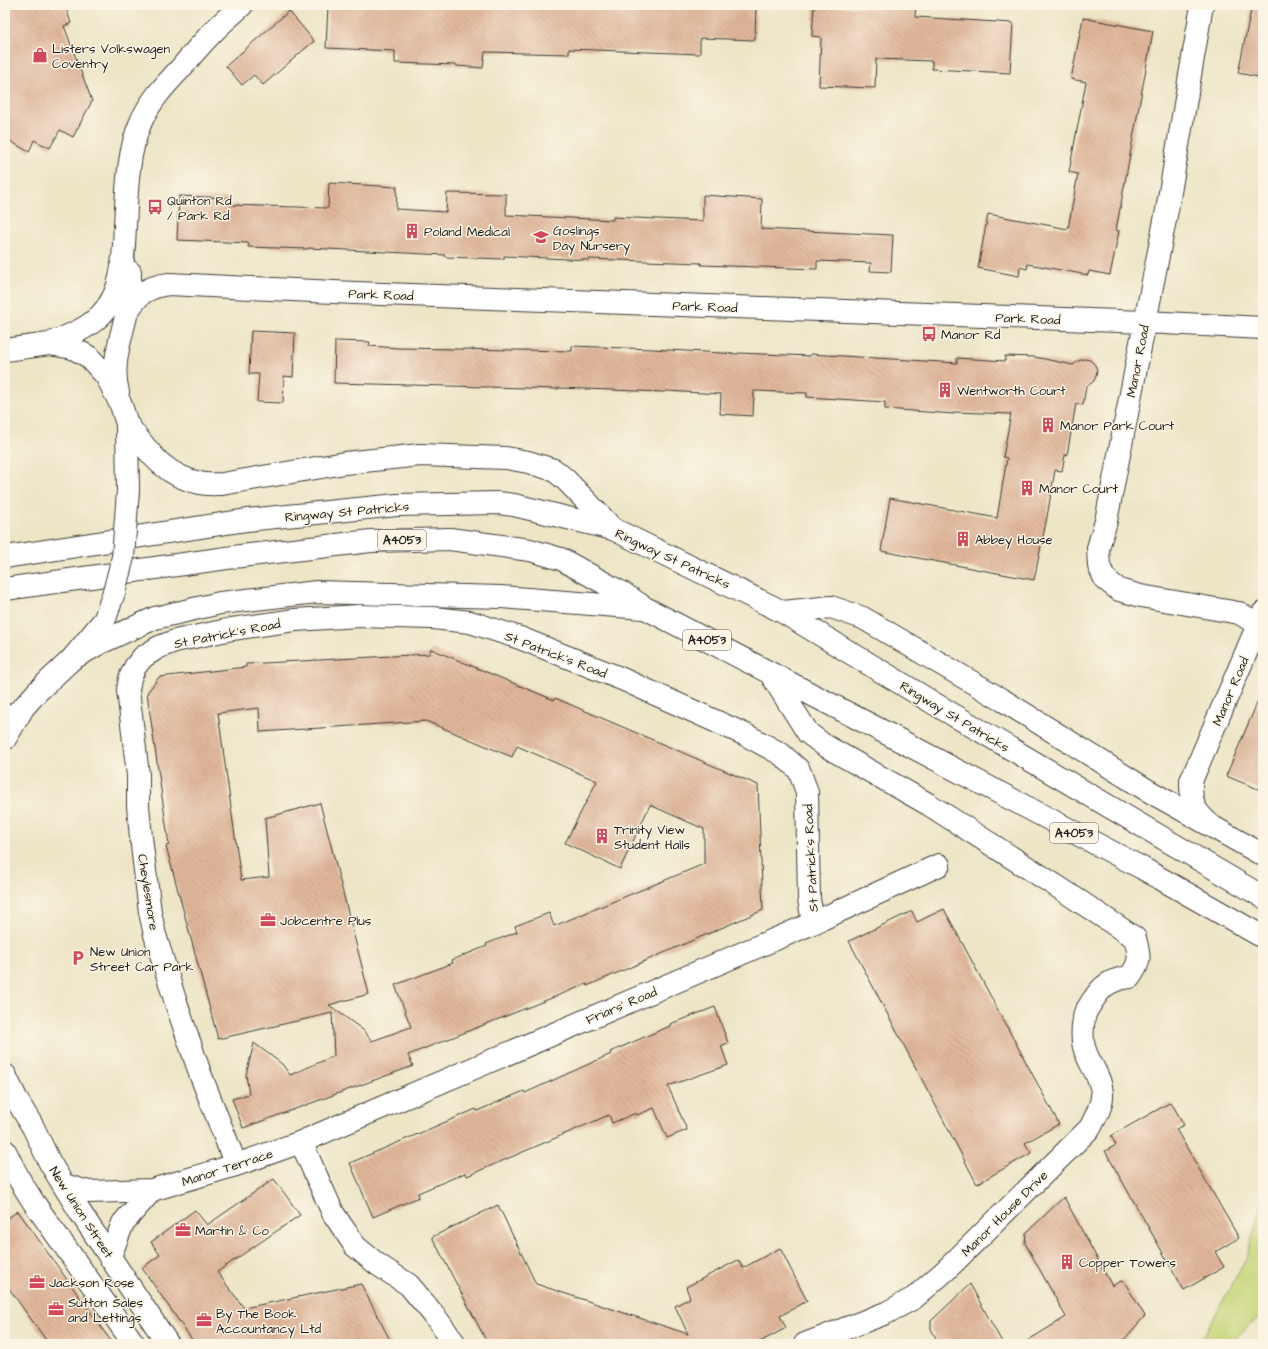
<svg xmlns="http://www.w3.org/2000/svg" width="1268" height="1349" font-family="'Architects Daughter',sans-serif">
  <defs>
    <pattern id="building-back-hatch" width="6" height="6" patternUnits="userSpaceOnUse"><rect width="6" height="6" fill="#e0b69a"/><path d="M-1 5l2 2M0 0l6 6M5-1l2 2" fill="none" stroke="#c09c84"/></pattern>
  </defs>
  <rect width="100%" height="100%" fill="#fcf5e5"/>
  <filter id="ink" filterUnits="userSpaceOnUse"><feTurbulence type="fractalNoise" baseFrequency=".025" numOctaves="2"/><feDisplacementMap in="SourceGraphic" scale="8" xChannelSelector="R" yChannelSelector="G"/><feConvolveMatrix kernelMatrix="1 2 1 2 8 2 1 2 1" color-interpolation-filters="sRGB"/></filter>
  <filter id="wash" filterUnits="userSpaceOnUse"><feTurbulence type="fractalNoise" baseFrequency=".012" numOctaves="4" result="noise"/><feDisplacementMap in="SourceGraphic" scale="16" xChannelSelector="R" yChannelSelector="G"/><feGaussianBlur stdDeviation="0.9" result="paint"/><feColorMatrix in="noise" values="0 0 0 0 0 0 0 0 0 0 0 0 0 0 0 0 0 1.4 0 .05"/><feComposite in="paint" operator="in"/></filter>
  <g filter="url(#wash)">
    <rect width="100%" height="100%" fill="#ede5c6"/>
    <path fill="#c5d476" stroke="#707849" d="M 1263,1201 L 1263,1315 L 1246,1328 L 1230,1344 L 1199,1344 L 1246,1259 Z"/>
    <g id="blocks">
      <path fill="url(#building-back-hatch)" fill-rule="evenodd" d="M 5,5 L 65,5 L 71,23 L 64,26 L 92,101 L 73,137 L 60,130 L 50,148 L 34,140 L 29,152 L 5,138 Z
        M 328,5 L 571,5 L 571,6 L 683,10 L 683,5 L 756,5 L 755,40 L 700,38 L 700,54 L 569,49 L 569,54 L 485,52 L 483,68 L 457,66 L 457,65 L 395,63 L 395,51 L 326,48 Z
        M 879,5 L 916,5 L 915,17 L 1013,23 L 1010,73 L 932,69 L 932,61 L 876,59 L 875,88 L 819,86 L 821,37 L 812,36 L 814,6 L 879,8 Z
        M 1252,5 L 1263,5 L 1263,78 L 1238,73 Z
        M 289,11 L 314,41 L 263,85 L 254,75 L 242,85 L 226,66 Z
        M 1083,18 L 1153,31 L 1116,230 L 1119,231 L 1110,275 L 1089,271 L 1088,275 L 1028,264 L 1027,269 L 1020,267 L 1019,276 L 978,268 L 988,214 L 1068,229 L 1078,174 L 1069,172 L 1086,82 L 1071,79 Z
        M 329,183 L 397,187 L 396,209 L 446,212 L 447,193 L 506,194 L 506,215 L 613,220 L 613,217 L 703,221 L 703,195 L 762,199 L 761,229 L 893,235 L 891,272 L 870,271 L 871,263 L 817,261 L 817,269 L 701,265 L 701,263 L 589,259 L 589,260 L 504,256 L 504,259 L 445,257 L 445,255 L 308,248 L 308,249 L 248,247 L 249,243 L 177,240 L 179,196 L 230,198 L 230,205 L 328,208 Z
        M 251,331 L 295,333 L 293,377 L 284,376 L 283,403 L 257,402 L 259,374 L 249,374 Z
        M 335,341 L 370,342 L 369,346 L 398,348 L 572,351 L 572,346 L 652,349 L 738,354 L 738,353 L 810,356 L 810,354 L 957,363 L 957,358 L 1005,361 L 1005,356 L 1035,357 L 1073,365 L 1078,361 L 1084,359 L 1090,360 L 1095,365 L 1097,370 L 1096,376 L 1094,381 L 1086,387 L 1083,405 L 1076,404 L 1067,455 L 1065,455 L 1062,471 L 1055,470 L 1047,517 L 1034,580 L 881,551 L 890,498 L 997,518 L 1007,458 L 1003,457 L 1011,414 L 954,412 L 954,414 L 885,409 L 885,402 L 807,397 L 807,393 L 754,391 L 753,416 L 720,414 L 721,394 L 666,391 L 665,392 L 558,388 L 558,389 L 526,388 L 334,383 Z
        M 431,649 L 554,700 L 555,698 L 758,785 L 763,910 L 587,986 L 587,984 L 408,1055 L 413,1066 L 243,1128 L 232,1099 L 249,1094 L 246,1075 L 254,1043 L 282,1064 L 290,1075 L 334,1056 L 332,1013 L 218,1039 L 166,846 L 169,845 L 147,693 L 159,677 L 246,667 L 246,664 L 429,654 ZM 259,708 L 260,732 L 426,721 L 512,757 L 517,746 L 597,781 L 565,843 L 620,869 L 650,805 L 704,829 L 704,864 L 554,926 L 549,913 L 515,926 L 517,932 L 486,944 L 487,946 L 452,960 L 453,963 L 395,985 L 411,1027 L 372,1041 L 363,1030 L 329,1005 L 369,994 L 320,803 L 265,818 L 269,877 L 241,880 L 218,713 Z
        M 1263,689 L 1263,791 L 1226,776 Z
        M 944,909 L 1059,1124 L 1025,1143 L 1031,1153 L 977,1184 L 849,941 L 912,911 L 917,922 Z
        M 715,1007 L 728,1043 L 721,1046 L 728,1065 L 668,1086 L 687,1130 L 667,1138 L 654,1108 L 637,1115 L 636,1113 L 612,1123 L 609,1115 L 467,1176 L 465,1173 L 418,1193 L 419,1197 L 373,1217 L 350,1163 L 476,1109 L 477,1111 L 524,1091 L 525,1093 L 611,1054 L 610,1052 L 670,1026 L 670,1024 Z
        M 1171,1102 L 1184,1125 L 1176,1129 L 1239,1238 L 1215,1252 L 1224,1267 L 1184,1290 L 1105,1151 L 1116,1145 L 1111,1136 Z
        M 274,1179 L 300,1215 L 217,1272 L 244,1308 L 361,1284 L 392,1344 L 195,1344 L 142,1268 L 160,1255 L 151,1242 L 195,1210 L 207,1225 Z
        M 1064,1197 L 1112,1286 L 1123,1280 L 1145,1316 L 1120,1344 L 1022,1344 L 1066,1317 L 1025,1243 L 1026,1233 Z
        M 498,1205 L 536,1284 L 688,1334 L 675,1306 L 690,1298 L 686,1287 L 738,1260 L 743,1268 L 780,1248 L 807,1301 L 780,1316 L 786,1328 L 756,1344 L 488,1344 L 432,1237 Z
        M 18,1211 L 113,1344 L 49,1344 L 5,1283 L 5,1220 Z
        M 970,1284 L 1003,1344 L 939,1344 L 931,1329 L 931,1321 Z"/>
    </g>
  </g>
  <g filter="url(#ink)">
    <use href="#blocks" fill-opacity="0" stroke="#3b3a36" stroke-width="1"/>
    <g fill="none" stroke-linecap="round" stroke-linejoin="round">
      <defs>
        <path id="street" d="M 1202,5 L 1167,210 L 1106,521 L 1098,548 L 1099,566 L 1105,579 L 1119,590 L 1141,596 L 1239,613 L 1254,622 L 1257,627
          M 126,314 C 138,294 146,287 169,284 L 355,293 L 1145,322 L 1263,328
          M 1191,781 L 1263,613
          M 301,1142 L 333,1213 L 355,1246 L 377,1264 L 409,1285 L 434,1315 L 455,1344
          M 236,1165 L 201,1076 L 176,1003 L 155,935 L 150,912 L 141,837 L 138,806 L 138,775 L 128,690 L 130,678 L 135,667 L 143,657 L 159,647 L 175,641 L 232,629 L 295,620 L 358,616 L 433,618 L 470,622 L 520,638 L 622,679 L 746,735 L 781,754 L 799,770 L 807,792 L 809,899 L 813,923
          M 64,1185 L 89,1192 L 152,1190 L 236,1165 L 301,1142 L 813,923 L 939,865
          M 110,1256 L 123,1223 L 152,1190
          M 805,1344 L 886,1313 L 914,1298 L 946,1270 L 1090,1128 C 1095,1118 1103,1105 1102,1093 C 1101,1076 1088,1063 1084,1047 C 1081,1036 1083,1023 1085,1013"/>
        <path id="secondary" d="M 49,344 C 62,338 78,333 90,324 C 124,300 123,263 125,226 C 127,193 127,155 140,124 C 149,102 165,85 181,68 C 191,56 202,43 213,32 C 222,22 233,14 242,5
          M 5,350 L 49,344 L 73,348 L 89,357 L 107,377 L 121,405 L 127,424 L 128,491
          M 118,392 C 111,366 120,341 126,316 C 129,301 130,287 130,272
          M 5,721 L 22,709 L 38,691 L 72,659 L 105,619 L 114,592
          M 5,739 L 22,710
          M 5,1075 L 18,1102 L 33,1127 L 50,1163 L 80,1212 L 168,1344
          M 5,1151 L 19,1179 L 34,1203 L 134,1344"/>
        <path id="highway" d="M 127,424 C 148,451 164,476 200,483 C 207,485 215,484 222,484 L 345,463 L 420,455 L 506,458 L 528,462 L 554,470 L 566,480 L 613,529
          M 5,557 L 247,520 L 397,505 L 498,503 L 514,505 L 613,529 L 783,612 L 940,707 L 1263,897
          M 5,589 L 241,556 L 371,541 L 450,539 L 530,550 L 561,559 L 624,594 L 645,608 L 884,732 L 1142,868 L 1263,937
          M 783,612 L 831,607 L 863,618 L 1004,701 L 1147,790 L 1263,855
          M 72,659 L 100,643 L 155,618 L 220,603 L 317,592 L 501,597 L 643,608
          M 770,673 L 808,733 L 824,745 L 928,804 L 1058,887 L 1135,938 C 1140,957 1141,961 1130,977 C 1104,980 1098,991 1085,1013
          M 1191,781 C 1191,800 1192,808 1206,821"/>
      </defs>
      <use href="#street" stroke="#3b3a36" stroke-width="24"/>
      <use href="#secondary" stroke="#3b3a36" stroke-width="24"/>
      <use href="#highway" stroke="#3b3a36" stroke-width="24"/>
      <use href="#street" stroke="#fff" stroke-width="22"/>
      <use href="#secondary" stroke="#fff" stroke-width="22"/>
      <use href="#highway" stroke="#fff" stroke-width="22"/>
      <defs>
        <path id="secondary-bridge" d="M 114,592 L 123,557 L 128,491"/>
      </defs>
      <use href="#secondary-bridge" stroke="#3b3a36" stroke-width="24" stroke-linecap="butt"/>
      <use href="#secondary-bridge" stroke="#fff" stroke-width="22"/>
    </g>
  </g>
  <defs>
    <symbol id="shop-bare" viewBox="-9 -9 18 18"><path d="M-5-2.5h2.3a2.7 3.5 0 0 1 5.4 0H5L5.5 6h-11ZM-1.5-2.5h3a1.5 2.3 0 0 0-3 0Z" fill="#d1495b" stroke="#fcf5e5" stroke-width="2.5" paint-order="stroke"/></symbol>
    <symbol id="bus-bare" viewBox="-9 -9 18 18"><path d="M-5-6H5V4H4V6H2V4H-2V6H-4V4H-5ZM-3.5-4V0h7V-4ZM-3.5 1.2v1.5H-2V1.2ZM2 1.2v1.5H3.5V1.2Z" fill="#d1495b" stroke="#fcf5e5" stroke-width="2.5" paint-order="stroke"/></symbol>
    <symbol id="building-bare" viewBox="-9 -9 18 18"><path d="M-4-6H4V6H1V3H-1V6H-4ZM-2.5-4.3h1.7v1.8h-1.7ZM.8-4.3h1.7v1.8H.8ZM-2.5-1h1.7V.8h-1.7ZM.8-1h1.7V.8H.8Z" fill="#d1495b" stroke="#fcf5e5" stroke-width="2.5" paint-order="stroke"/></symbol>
    <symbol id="school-bare" viewBox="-9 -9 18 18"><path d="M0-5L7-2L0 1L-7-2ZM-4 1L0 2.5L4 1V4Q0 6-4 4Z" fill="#d1495b" stroke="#fcf5e5" stroke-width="2.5" paint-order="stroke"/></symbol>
    <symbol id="office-bare" viewBox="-9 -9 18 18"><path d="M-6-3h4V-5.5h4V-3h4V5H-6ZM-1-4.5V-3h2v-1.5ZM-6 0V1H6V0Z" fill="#d1495b" stroke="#fcf5e5" stroke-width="2.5" paint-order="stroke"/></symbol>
    <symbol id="parking-bare" viewBox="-9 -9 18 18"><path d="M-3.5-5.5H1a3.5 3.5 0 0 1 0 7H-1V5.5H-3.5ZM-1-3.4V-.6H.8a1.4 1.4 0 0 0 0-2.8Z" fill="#d1495b" stroke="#fcf5e5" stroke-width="2.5" paint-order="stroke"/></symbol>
  </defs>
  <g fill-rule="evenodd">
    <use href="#shop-bare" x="29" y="44" width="22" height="22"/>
    <use href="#bus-bare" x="144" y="196" width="22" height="22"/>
    <use href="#building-bare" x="401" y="220" width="22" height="22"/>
    <use href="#school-bare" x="530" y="226" width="22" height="22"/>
    <use href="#bus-bare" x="918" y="323" width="22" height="22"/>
    <use href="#building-bare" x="934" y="379" width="22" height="22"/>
    <use href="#building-bare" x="1037" y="414" width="22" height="22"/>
    <use href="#building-bare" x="1016" y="477" width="22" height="22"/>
    <use href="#building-bare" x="952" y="528" width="22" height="22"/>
    <use href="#building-bare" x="591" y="825" width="22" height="22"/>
    <use href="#office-bare" x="257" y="909" width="22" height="22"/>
    <use href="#parking-bare" x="67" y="947" width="22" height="22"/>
    <use href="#office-bare" x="172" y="1219" width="22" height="22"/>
    <use href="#building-bare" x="1056" y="1251" width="22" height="22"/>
    <use href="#office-bare" x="26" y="1271" width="22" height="22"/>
    <use href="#office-bare" x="45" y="1298" width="22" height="22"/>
    <use href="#office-bare" x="193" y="1309" width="22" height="22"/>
  </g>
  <g text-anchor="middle" stroke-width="3" stroke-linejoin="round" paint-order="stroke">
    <g fill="#fcf5e5" stroke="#5f5d58" stroke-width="1">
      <rect x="378" y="530" width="48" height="20" rx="3"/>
      <rect x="683" y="630" width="48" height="20" rx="3"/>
      <rect x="1050" y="823" width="48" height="20" rx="3"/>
    </g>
    <g font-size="12" font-weight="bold" fill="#1c1c1c">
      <text x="402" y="544">A4053</text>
      <text x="707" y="644">A4053</text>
      <text x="1074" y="837">A4053</text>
    </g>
    <g font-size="13" fill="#1c1c1c" stroke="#fcf5e5" text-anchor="start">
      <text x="52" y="53">Listers Volkswagen<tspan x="52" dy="15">Coventry</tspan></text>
      <text x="167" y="205">Quinton Rd<tspan x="167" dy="15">/ Park Rd</tspan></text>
      <text x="553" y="235">Goslings<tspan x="553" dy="15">Day Nursery</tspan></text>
      <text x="424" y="236">Poland Medical</text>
      <text x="941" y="339">Manor Rd</text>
      <text x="957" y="395">Wentworth Court</text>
      <text x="1060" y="430">Manor Park Court</text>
      <text x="1039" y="493">Manor Court</text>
      <text x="975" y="544">Abbey House</text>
      <text x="614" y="834">Trinity View<tspan x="614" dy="15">Student Halls</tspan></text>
      <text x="280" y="925">Jobcentre Plus</text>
      <text x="90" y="956">New Union<tspan x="90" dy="15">Street Car Park</tspan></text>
      <text x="195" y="1235">Martin &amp; Co</text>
      <text x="1079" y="1267">Copper Towers</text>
      <text x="49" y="1287">Jackson Rose</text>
      <text x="68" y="1307">Sutton Sales<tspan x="68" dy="15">and Lettings</tspan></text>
      <text x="216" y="1318">By The Book<tspan x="216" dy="15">Accountancy Ltd</tspan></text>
    </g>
    <g font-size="13" fill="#1c1c1c" stroke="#fcf5e5">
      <text transform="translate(381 294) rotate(2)" y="5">Park Road</text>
      <text transform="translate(705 306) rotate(2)" y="5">Park Road</text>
      <text transform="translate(1028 318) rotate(2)" y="5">Park Road</text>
      <text transform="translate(1137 361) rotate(-79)" y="5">Manor Road</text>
      <text transform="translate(347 511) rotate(-5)" y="5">Ringway St Patricks</text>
      <text transform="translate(673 558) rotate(25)" y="5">Ringway St Patricks</text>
      <text transform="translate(227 633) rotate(-11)" y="5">St Patrick's Road</text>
      <text transform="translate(556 654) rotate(21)" y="5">St Patrick's Road</text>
      <text transform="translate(1230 691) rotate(-67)" y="5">Manor Road</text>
      <text transform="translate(955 716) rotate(31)" y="5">Ringway St Patricks</text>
      <text transform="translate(810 858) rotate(-93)" y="5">St Patrick's Road</text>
      <text transform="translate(149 892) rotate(81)" y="5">Cheylesmore</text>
      <text transform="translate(621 1005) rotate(-23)" y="5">Friars' Road</text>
      <text transform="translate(227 1167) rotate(-18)" y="5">Manor Terrace</text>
      <text transform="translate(82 1212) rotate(57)" y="5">New Union Street</text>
      <text transform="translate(1004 1213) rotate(-45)" y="5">Manor House Drive</text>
    </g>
  </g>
  <rect width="1268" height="1349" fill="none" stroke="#fcf5e5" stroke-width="20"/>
</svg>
